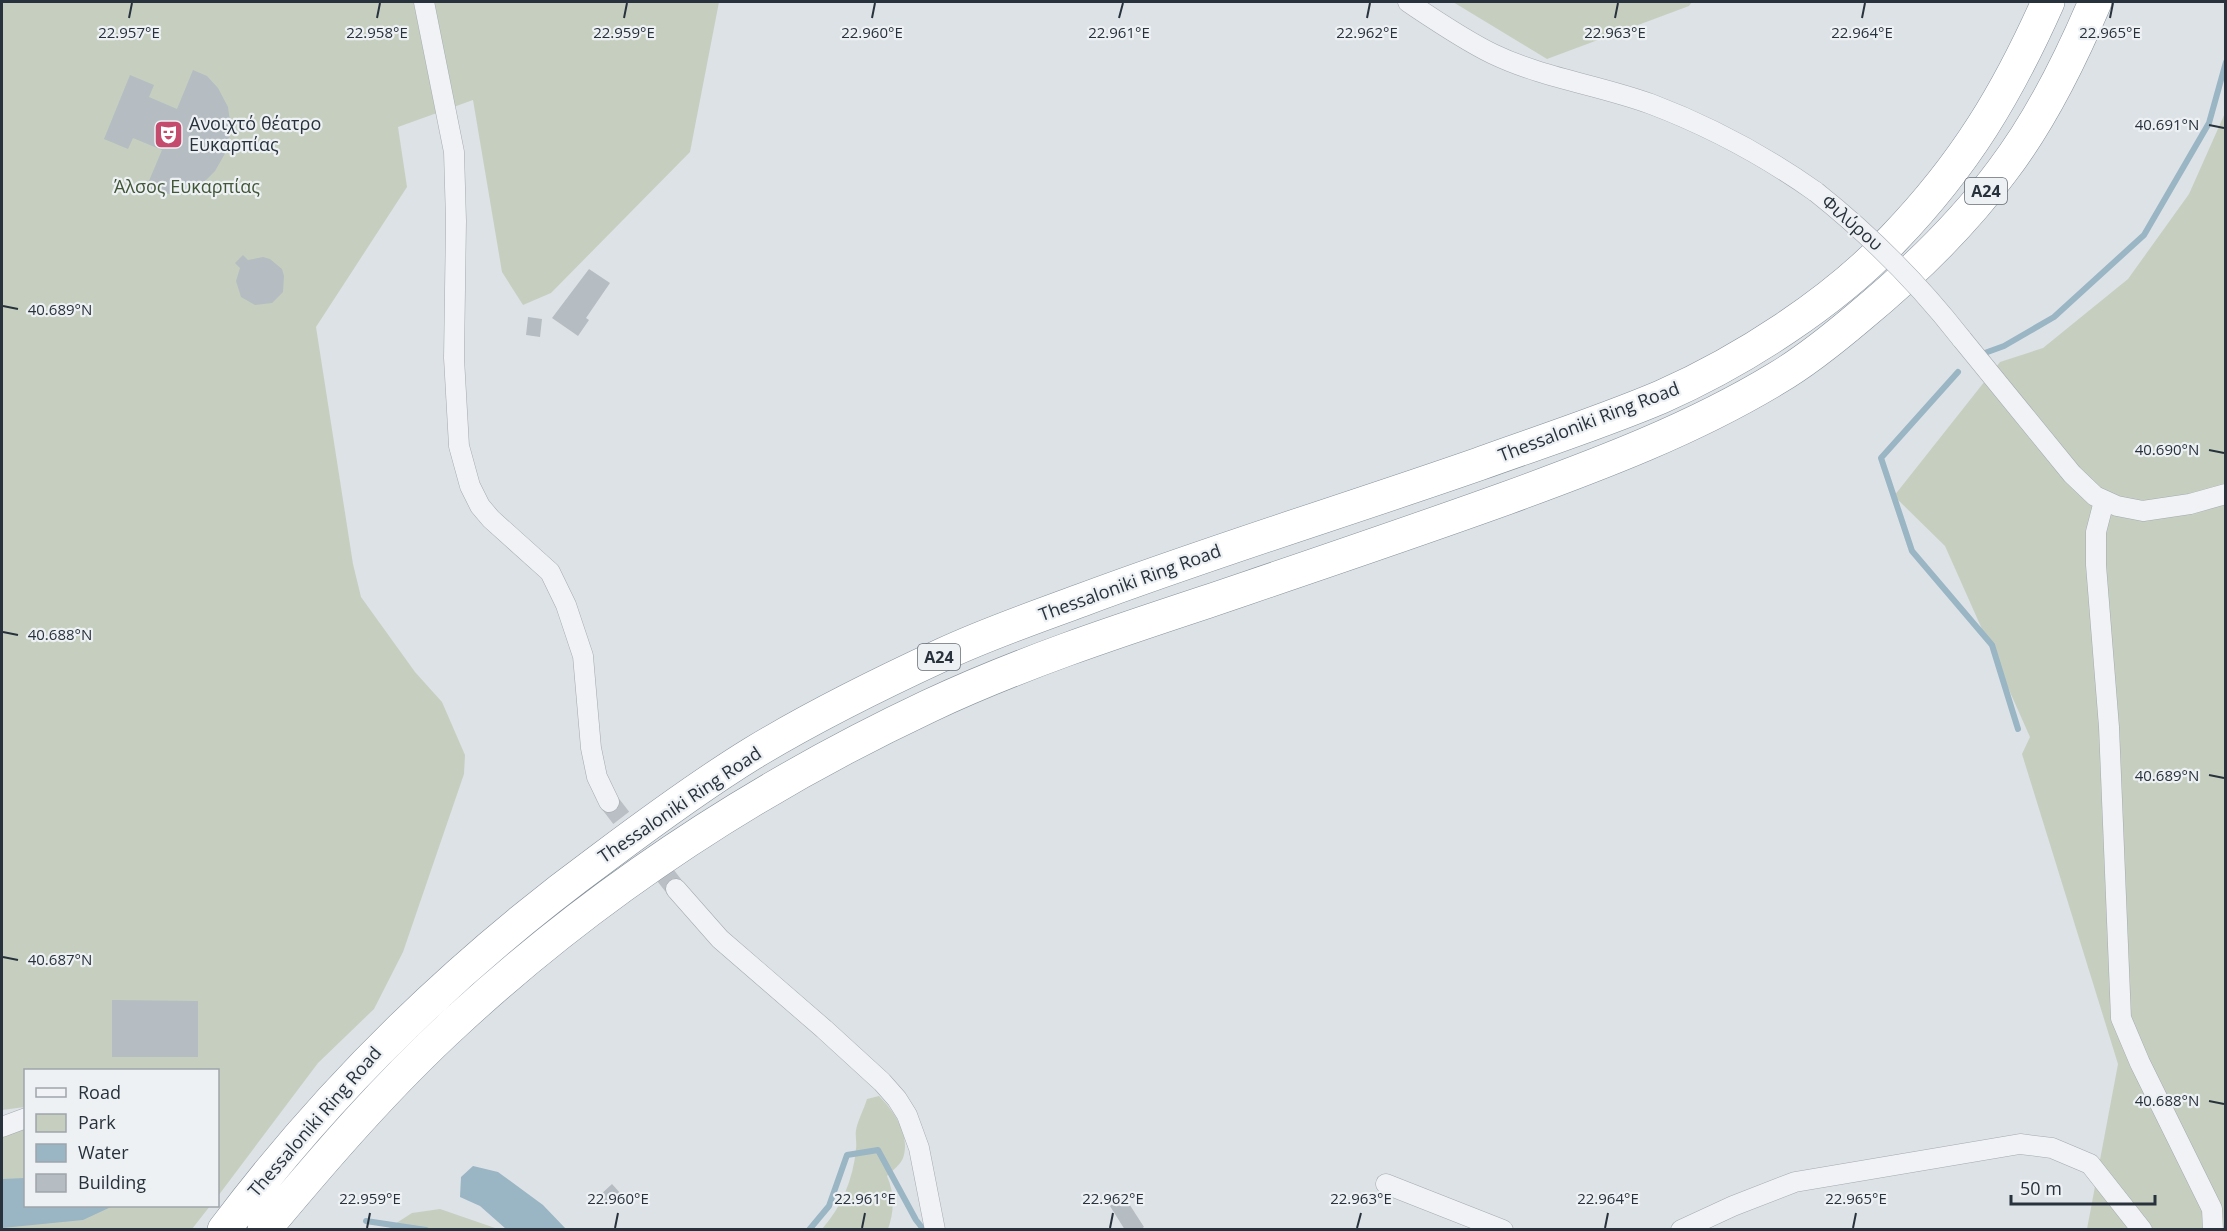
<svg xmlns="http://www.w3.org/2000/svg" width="2227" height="1231" font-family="'Open Sans',sans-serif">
  <rect width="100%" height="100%" fill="#dde2e6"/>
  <path fill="#c6cfbf" d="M 2,2 L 719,2 L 690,152 L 551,293 L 523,305 L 502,272 L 473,100 L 398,127 L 407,187 L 316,327 L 353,564 L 361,597 L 415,672 L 442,702 L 465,755 L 464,774 L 403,952 L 374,1009 L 318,1063 L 218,1196 L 218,1070 L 26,1070 L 25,1107 L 2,1110 Z
    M 1453,2 L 1692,2 L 1689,6 L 1547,59 Z
    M 2225,113 L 2225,1229 L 2087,1229 L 2118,1064 L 2022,754 L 2030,737 L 1945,546 L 1894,496 L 2000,362 L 2043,348 L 2128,279 L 2189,194 Z
    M 879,1096 C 894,1111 911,1135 903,1158 C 901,1164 892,1171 887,1176 C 895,1194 894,1212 888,1229 L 822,1229 C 842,1206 853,1180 856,1149 C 857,1143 855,1136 856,1130 C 858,1120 864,1109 867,1099 Z
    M 25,1120 L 26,1206 L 210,1206 L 192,1229 L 2,1229 L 2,1131 Z
    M 440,1209 L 498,1229 L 387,1229 L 412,1213 Z"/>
  <path fill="#9ab5c4" d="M 473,1166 L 498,1172 L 543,1205 L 566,1229 L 506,1229 L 480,1206 L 460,1197 L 461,1177 Z
    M 25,1178 L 26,1206 L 113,1206 L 83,1220 L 2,1228 L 2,1179 Z"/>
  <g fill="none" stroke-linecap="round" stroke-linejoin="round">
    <path stroke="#9ab5c4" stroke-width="6" d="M 1982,354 L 2004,346 L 2054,317 L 2144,235 L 2209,123 L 2226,62
      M 1958,372 L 1881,458 L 1912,551 L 1992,645 L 2018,729
      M 366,1221 L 426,1230
      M 809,1230 L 829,1206 L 847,1155 L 878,1150 L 916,1220 L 924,1230"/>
  </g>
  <path fill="#b5bcc2" d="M 193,70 L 207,76 L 218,88 L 228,107 L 231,129 L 227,150 L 215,171 L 204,182 L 190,189 L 168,194 L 146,188 L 162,150 L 133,138 L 128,149 L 104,139 L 130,75 L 154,85 L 149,97 L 177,109 Z
    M 243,255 L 248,260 L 263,257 L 270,259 L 282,269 L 284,276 L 283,292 L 272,303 L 255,305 L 241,297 L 236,281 L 240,268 L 235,263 Z
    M 589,269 L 610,283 L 586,318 L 589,320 L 578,336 L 552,318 Z
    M 528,317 L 542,319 L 540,337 L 526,335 Z
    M 112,1000 L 198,1001 L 198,1057 L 112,1057 Z
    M 612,1184 L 621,1194 L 609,1206 L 599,1196 Z
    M 1124,1196 L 1144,1227 L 1140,1230 L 1125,1230 L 1110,1206 Z"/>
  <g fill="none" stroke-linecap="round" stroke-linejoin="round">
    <path stroke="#b9bfc4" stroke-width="20" stroke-dasharray="20 10" stroke-linecap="butt" d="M 609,802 L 676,889"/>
    <defs>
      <path id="street" d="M 424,2 L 454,152 L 456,221 L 454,358 L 459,446 L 470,486 L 480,506 L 491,519 L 550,572 L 566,605 L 583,656 L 591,748 L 597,777 L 609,802
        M 1408,2 C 1435,20 1464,40 1493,54 C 1543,78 1599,85 1651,104 C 1709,126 1765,156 1816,192
        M 1961,338 L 2072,474 L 2095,496 L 2117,506 L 2143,511 L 2190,504 L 2226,494
        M 2104,501 L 2096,532 L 2096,565 L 2109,727 L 2121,1018 L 2140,1063 L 2212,1209 L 2213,1230
        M 676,889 L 720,939 L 824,1029 L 882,1082 L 897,1099 L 907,1115 L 919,1148 L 935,1230
        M 2,1127 L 26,1118
        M 1386,1184 L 1503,1230
        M 1681,1230 L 1733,1206 L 1795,1182 L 2020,1144 L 2052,1148 L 2090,1164 L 2142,1230"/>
      <path id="highway" d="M 224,1230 C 332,1086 459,963 604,857 C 652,821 701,785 753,753 C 814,716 879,684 944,654 C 989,633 1036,617 1082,600 C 1213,551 1347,510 1479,464 C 1540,442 1602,422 1661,397 C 1742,361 1833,303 1894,238 C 1965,164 2007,94 2048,2
        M 264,1230 C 325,1157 387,1085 457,1021 C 597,892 757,787 929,706 C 1018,664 1112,633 1206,602 C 1306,568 1407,534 1507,498 C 1600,464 1693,429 1777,378 C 1806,361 1833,339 1859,317 C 1911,274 1962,225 2002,171 C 2041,120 2070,61 2095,2"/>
    </defs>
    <use href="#street" stroke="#a3aab0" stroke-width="21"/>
    <use href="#highway" stroke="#86929c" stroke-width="34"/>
    <use href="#street" stroke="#f0f2f5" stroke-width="20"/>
    <use href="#highway" stroke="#fff" stroke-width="33"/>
    <defs>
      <path id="street-bridge" d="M 1816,192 C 1870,235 1918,283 1961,338"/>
    </defs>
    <use href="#street-bridge" stroke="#a3aab0" stroke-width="21" stroke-linecap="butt"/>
    <use href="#street-bridge" stroke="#f0f2f5" stroke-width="20"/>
  </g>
  <path fill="none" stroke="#28323c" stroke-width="2" d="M 129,18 L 132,3M 377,18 L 380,3M 624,18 L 627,3M 872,18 L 875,3M 1119,18 L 1123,3M 1367,18 L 1370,3M 1615,18 L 1618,3M 1862,18 L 1865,3M 2110,18 L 2113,3M 2209,125 L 2224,128M 3,306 L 18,309M 2209,450 L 2224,453M 3,632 L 18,635M 2209,775 L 2224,778M 3,957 L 18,960M 2209,1101 L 2224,1104M 367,1228 L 370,1213M 615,1228 L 618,1213M 862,1228 L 865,1213M 1110,1228 L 1113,1213M 1357,1228 L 1361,1213M 1605,1228 L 1608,1213M 1853,1228 L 1856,1213"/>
  <defs>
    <symbol id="theatre-square" viewBox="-11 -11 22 22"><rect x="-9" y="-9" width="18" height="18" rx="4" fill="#c44a6e" stroke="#edf1f4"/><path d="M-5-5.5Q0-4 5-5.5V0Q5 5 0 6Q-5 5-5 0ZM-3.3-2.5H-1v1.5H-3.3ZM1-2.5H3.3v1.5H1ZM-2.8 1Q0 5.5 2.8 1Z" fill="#fff"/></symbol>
  </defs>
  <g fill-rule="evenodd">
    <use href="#theatre-square" x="152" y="118" width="33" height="33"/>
  </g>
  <g text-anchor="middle" stroke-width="4.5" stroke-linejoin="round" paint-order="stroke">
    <g fill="#edf1f4" stroke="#636b73" stroke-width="1.5">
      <rect x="1965" y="178" width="42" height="26" rx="4.5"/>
      <rect x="918" y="644" width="42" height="26" rx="4.5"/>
    </g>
    <g font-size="16" font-weight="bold" fill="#28323c">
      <text x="1986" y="197">Α24</text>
      <text x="939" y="663">Α24</text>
    </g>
    <g font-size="18" fill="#28323c" stroke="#edf1f4" text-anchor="start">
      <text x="189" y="130">Ανοιχτό θέατρο<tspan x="189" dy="21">Ευκαρπίας</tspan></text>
    </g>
    <g font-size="18" fill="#415636" stroke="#edf1f4">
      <text x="187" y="193">Άλσος Ευκαρπίας</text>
    </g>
    <g font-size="18" fill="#28323c" stroke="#edf1f4">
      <text transform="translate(1852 223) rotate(41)" y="6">Φιλύρου</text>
      <text transform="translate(1589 422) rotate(-21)" y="6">Thessaloniki Ring Road</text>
      <text transform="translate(1130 583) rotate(-20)" y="6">Thessaloniki Ring Road</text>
      <text transform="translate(680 805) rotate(-34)" y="6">Thessaloniki Ring Road</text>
      <text transform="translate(315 1122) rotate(-49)" y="6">Thessaloniki Ring Road</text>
    </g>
  </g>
  <g font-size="15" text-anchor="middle" fill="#28323c" stroke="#edf1f4" stroke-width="4.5" stroke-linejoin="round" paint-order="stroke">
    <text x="129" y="38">22.957°E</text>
    <text x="377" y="38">22.958°E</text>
    <text x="624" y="38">22.959°E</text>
    <text x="872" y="38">22.960°E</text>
    <text x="1119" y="38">22.961°E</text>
    <text x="1367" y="38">22.962°E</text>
    <text x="1615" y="38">22.963°E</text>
    <text x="1862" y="38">22.964°E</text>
    <text x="2110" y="38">22.965°E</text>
    <text x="2167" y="130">40.691°N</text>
    <text x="60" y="315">40.689°N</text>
    <text x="2167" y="455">40.690°N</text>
    <text x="60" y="640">40.688°N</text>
    <text x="2167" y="781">40.689°N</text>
    <text x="60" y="965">40.687°N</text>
    <text x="2167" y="1106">40.688°N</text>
    <text x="370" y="1204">22.959°E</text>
    <text x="618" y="1204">22.960°E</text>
    <text x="865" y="1204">22.961°E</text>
    <text x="1113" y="1204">22.962°E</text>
    <text x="1361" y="1204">22.963°E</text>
    <text x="1608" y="1204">22.964°E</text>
    <text x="1856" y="1204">22.965°E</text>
  </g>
  <rect width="2227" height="1231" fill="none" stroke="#28323c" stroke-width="6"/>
  <rect x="24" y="1069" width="195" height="138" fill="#edf1f4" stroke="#9ea5aa" stroke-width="1.5"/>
  <rect x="36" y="1088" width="30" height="9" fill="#f0f2f5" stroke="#9ea5aa" stroke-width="1.5"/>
  <text x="78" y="1099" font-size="18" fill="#28323c">Road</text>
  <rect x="36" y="1114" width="30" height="18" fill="#c6cfbf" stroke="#9ea5aa" stroke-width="1.5"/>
  <text x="78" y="1129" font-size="18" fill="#28323c">Park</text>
  <rect x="36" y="1144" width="30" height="18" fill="#9ab5c4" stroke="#9ea5aa" stroke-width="1.5"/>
  <text x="78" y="1159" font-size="18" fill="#28323c">Water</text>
  <rect x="36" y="1174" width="30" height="18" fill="#b5bcc2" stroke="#9ea5aa" stroke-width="1.5"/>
  <text x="78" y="1189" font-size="18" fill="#28323c">Building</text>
  <path d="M2011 1195v9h144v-9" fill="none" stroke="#28323c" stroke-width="3"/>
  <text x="2020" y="1195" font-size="18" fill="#28323c" stroke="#edf1f4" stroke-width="4.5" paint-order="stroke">50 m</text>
</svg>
